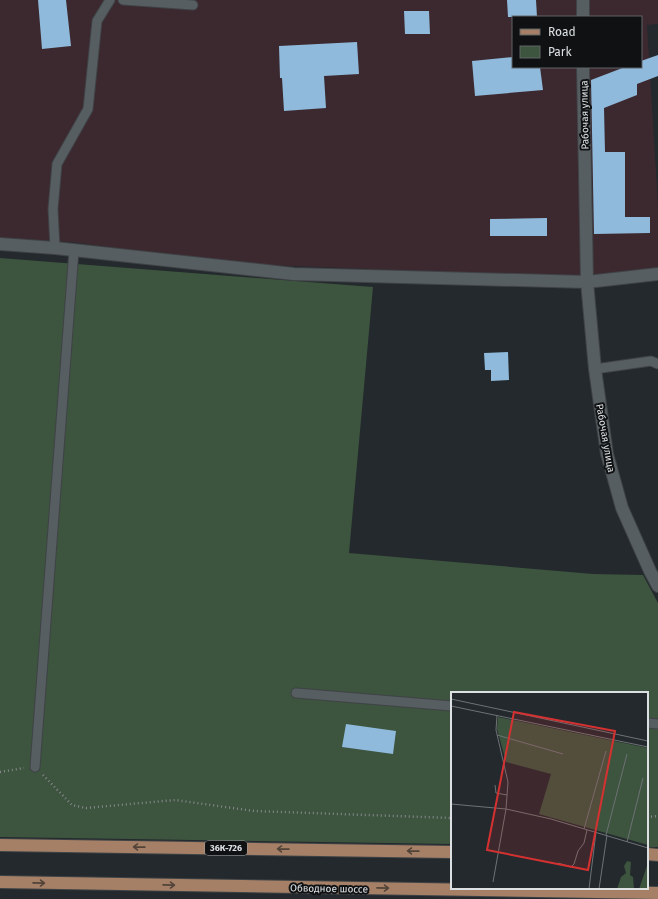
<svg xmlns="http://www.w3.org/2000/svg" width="658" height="899" font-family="'Fira Sans',sans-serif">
  <rect width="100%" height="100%" fill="#23292d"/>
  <path fill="#3c292f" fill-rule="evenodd" d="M 0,0 L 658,0 L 658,24 L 647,25 L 658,205 L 658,271 L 573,277 L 240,264 L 71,242 L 0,238 ZM 513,17 L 641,17 L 641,67 L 513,67 Z"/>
  <path fill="#3d543e" d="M 0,258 L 373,287 L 349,553 L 593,574 L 643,575 L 658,603 L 658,847 L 647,847 L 647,693 L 452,693 L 452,844 L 0,837 Z"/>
  <path fill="#8fbadb" d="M 38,0 L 66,0 L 71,46 L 42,49 Z
    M 507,0 L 536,0 L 537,17 L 508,17 Z
    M 404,11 L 429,11 L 430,34 L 405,34 Z
    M 357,42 L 359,74 L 324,76 L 326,108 L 284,111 L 282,78 L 280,78 L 279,46 Z
    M 658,55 L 658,76 L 637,84 L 637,95 L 604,108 L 605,152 L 625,152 L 625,217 L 650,217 L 650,233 L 594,234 L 591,80 L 625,67 L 641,67 L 641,61 Z
    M 513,57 L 513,67 L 540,67 L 543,90 L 475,96 L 472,61 Z
    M 547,218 L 547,236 L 490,236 L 490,219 Z
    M 508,352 L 509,380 L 491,381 L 491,370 L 485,370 L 484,353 Z
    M 346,724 L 396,731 L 393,754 L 342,747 Z"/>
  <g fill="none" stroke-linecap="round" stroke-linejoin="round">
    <defs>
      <path id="lane" d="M 123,0 L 193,5
        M 55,248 L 53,209 L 57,164 L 88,109 L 97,21 L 110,0
        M 595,369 L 651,361 L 658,364
        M 296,693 L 452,706
        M 647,723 L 658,724
        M 35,767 L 74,250"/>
      <path id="street" d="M 583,0 L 583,17
        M 583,67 L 587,282 L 595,369 L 607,454 L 622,508 L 650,571 L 658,586
        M 0,244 L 55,248 L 294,274 L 587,282 L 658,274"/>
      <path id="primary" d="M 0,845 L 452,852
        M 647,854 L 658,855
        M 0,882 L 658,893"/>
    </defs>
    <use href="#lane" stroke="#3f4346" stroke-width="11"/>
    <use href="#street" stroke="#3f4346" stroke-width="14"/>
    <use href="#primary" stroke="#3f4346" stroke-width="14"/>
    <path stroke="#858a8d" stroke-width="2.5" stroke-dasharray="1 3" stroke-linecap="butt" d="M 0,772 L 24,768
      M 43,775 L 72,805 L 86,808 L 175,800 L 254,811 L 452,818
      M 647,817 L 658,816"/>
    <use href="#lane" stroke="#575e62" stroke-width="9"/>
    <use href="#street" stroke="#575e62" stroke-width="12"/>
    <use href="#primary" stroke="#a58067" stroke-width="12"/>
  </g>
  <defs><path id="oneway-shaft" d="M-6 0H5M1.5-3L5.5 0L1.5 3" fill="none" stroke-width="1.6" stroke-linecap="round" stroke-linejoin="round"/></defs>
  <g stroke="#524339">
    <use href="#oneway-shaft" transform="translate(139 847) rotate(-179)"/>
    <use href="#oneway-shaft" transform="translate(283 849) rotate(-179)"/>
    <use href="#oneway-shaft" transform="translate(413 851) rotate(-179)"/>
    <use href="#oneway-shaft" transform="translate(39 883) rotate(1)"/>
    <use href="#oneway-shaft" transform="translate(169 885) rotate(1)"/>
    <use href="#oneway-shaft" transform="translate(383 888) rotate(1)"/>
  </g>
  <g text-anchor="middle" stroke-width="4" stroke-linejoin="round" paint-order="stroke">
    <rect fill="#0f1113" stroke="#9ea2a4" stroke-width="1" x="205" y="841" width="42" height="14" rx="3"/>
    <g font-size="9" font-weight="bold" fill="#dce0e2">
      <text x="226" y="851">36К-726</text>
    </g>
    <g font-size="10" fill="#dce0e2" stroke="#0f1113">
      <text transform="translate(584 115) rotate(-91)" y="4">Рабочая улица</text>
      <text transform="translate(606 438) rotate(80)" y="4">Рабочая улица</text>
      <text transform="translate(329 888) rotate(1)" y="4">Обводное шоссе</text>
    </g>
  </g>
  <g transform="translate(451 692)">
    <rect width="197" height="197" fill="#23292d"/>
    <path d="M 47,25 L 197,56 L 197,153 L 88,122 L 100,82 L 55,70 L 46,37 ZM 176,169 L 180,170 L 179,183 L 182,185 L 183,197 L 166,197 L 170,185 L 175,181 L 173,174 ZM 197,171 L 197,197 L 188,197 Z" fill="#3d543e"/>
    <path fill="none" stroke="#6d7275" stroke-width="1" d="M 0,7 L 197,49M 0,14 L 197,55M 46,43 L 112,62M 44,93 L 45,101 L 56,103M 0,112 L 55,117 L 100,127 L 197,156M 133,137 L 155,59M 155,143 L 176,62M 176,150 L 192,86M 107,171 L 120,175 L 123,172 L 127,159 L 133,151 L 136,138M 42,190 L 55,117 L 57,90 L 45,38 L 46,23M 138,197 L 145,140M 148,197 L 156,143"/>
    <path fill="#d63131" fill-opacity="0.15" stroke="#d63131" stroke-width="2" d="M 63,20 L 164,39 L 137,178 L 36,158 Z"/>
    <rect width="197" height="197" fill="none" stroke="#dce0e2" stroke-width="2"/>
  </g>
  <rect x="512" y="16" width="130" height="52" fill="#0f1113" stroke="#616466"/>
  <rect x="520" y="29" width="20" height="6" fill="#a58067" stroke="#616466"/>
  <text x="548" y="36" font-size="12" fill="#dce0e2">Road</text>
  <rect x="520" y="46" width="20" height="12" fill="#3d543e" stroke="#616466"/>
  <text x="548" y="56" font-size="12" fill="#dce0e2">Park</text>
</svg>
